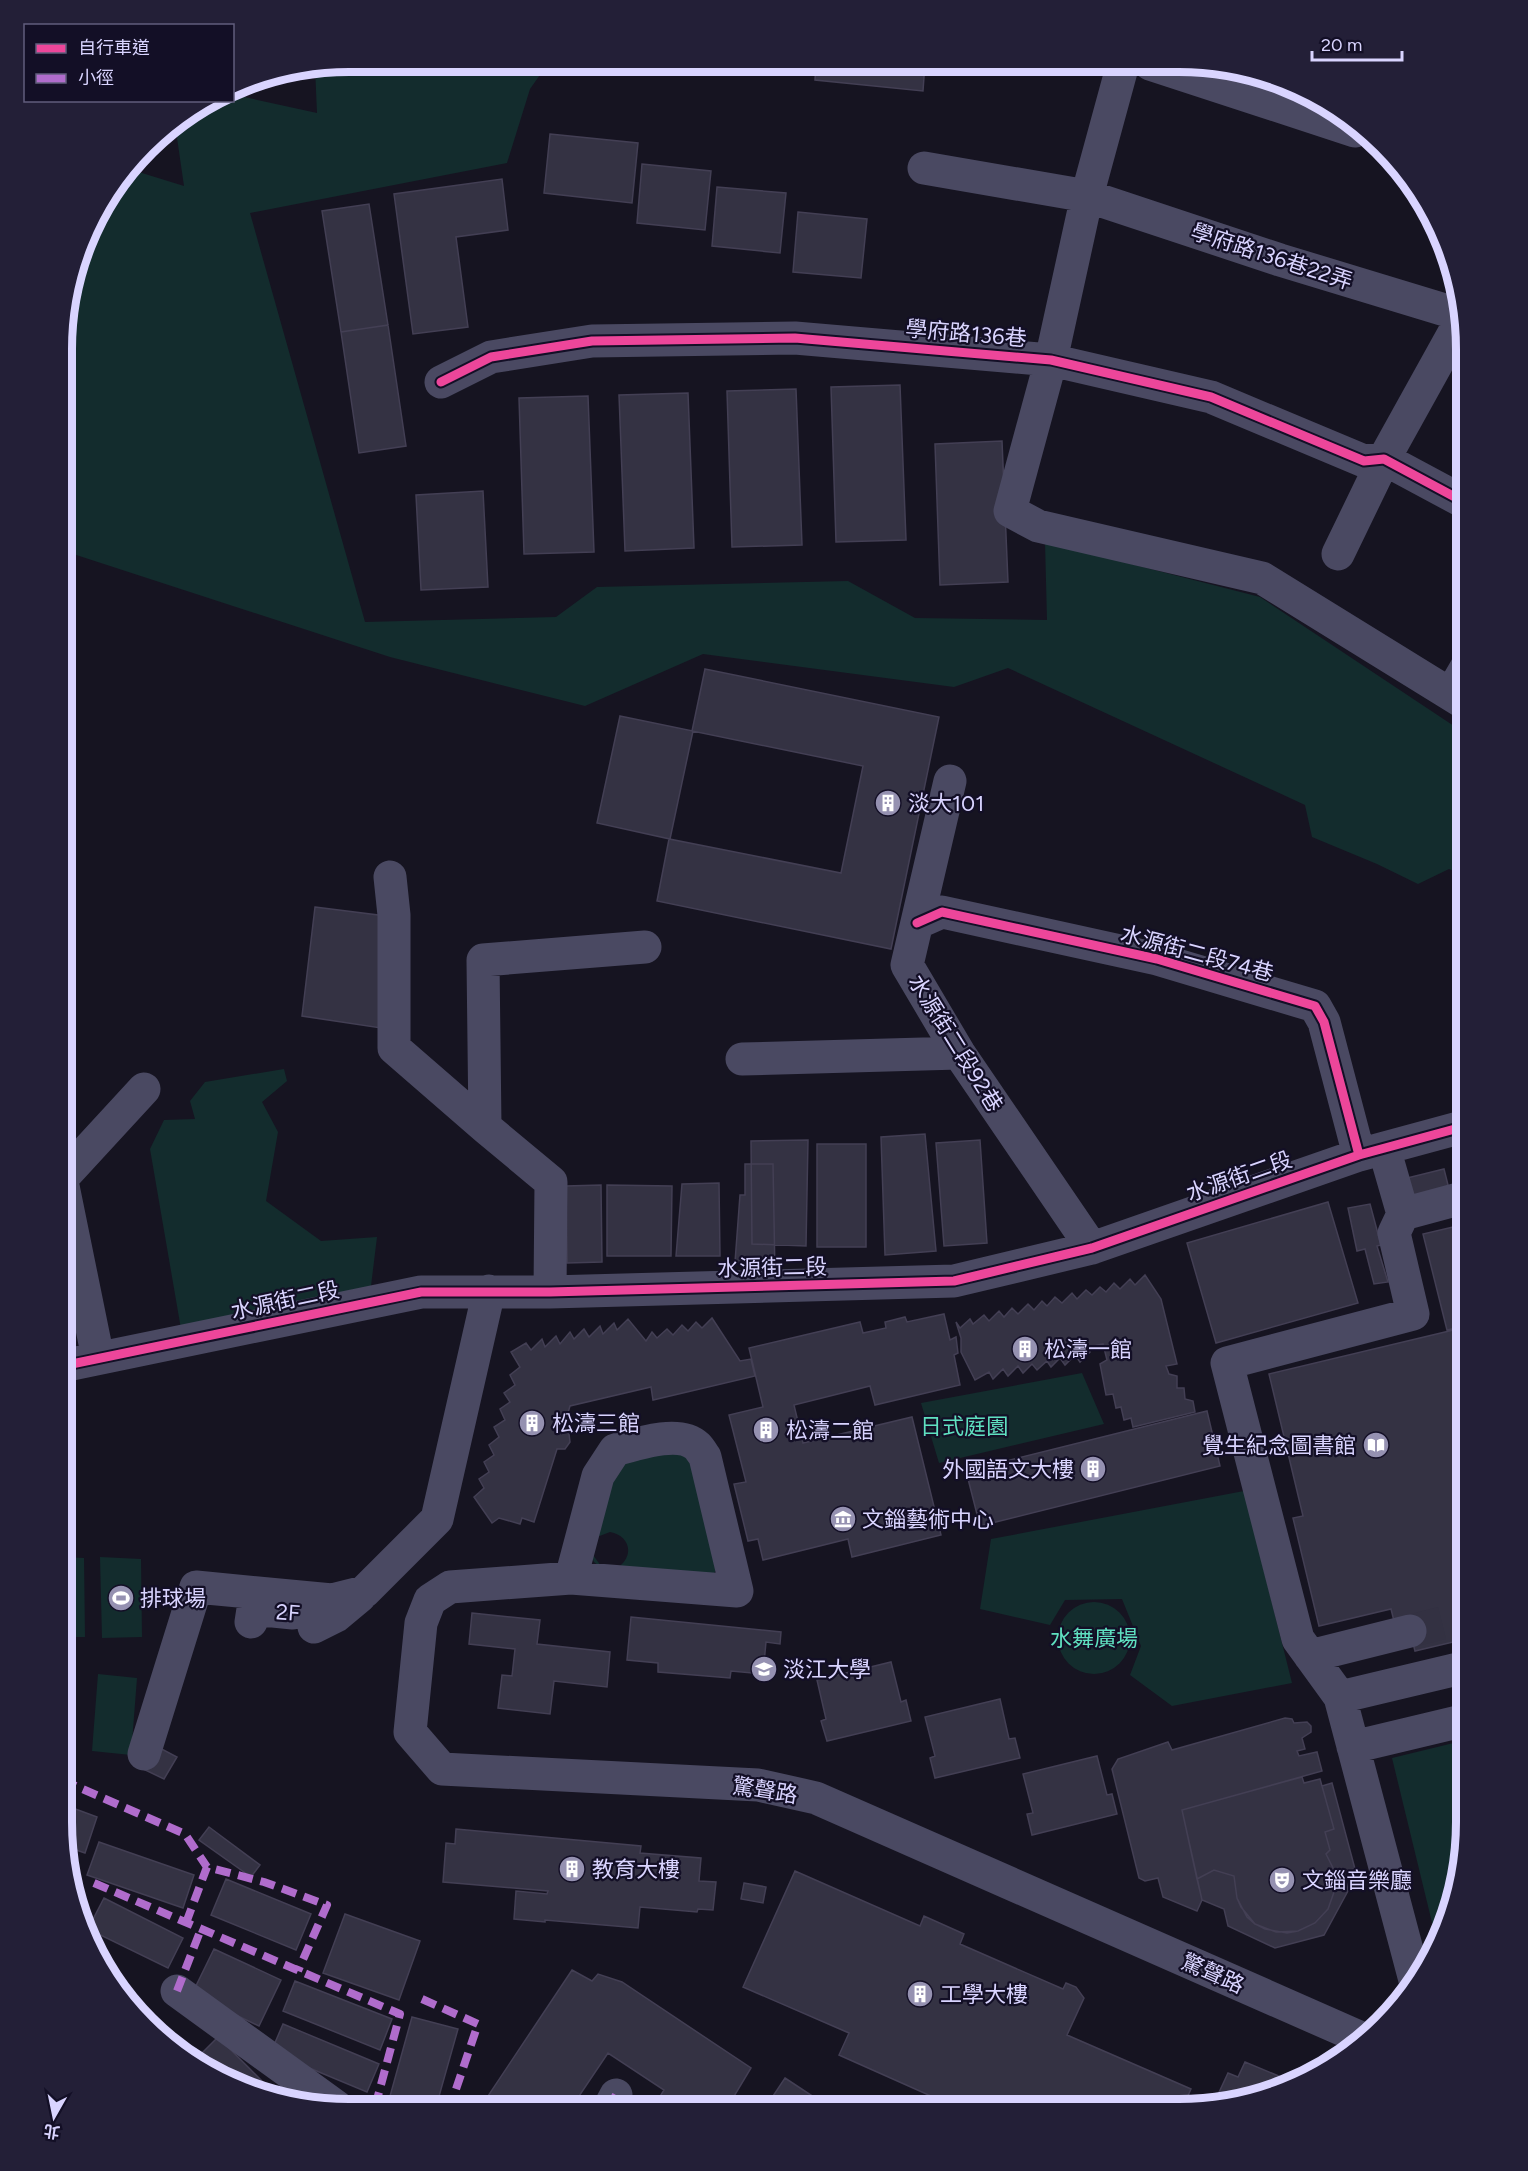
<svg xmlns="http://www.w3.org/2000/svg" width="1528" height="2171" font-family="Figtree,'Noto Sans TC',sans-serif">
  <rect width="100%" height="100%" fill="#161421"/>
  <path fill="#132c2d" fill-rule="evenodd" d="M 349,62 L 549,62 L 530,89 L 507,163 L 250,213 L 365,622 L 556,617 L 597,587 L 848,581 L 915,618 L 1047,620 L 1045,542 L 1260,597 L 1466,734 L 1466,876 L 1449,869 L 1418,884 L 1377,864 L 1312,837 L 1305,805 L 1008,668 L 954,687 L 703,654 L 585,706 L 390,657 L 64,551 L 64,311 L 92,228 L 98,227 L 108,195 L 129,169 L 184,186 L 175,124 C 195,112 209,101 232,100 L 233,96 L 235,95 L 317,113 L 315,67 Z
    M 284,1069 L 287,1081 L 262,1102 L 278,1132 L 266,1201 L 321,1241 L 377,1237 L 371,1286 L 181,1329 L 150,1149 L 164,1120 L 195,1119 L 190,1101 L 205,1082 Z
    M 1082,1373 L 1104,1424 L 939,1463 L 921,1403 Z
    M 666,1449 L 689,1453 L 719,1565 L 713,1575 L 604,1570 L 594,1562 L 590,1552 L 609,1475 L 622,1460 ZM 610,1532 C 628,1535 635,1553 620,1566 L 601,1566 L 593,1555 L 597,1537 Z
    M 1244,1491 L 1292,1683 L 1172,1706 L 1130,1675 L 1141,1646 L 1122,1599 L 1065,1600 L 1050,1625 L 980,1609 L 991,1539 Z
    M 62,1557 L 84,1558 L 85,1637 L 62,1637 Z
    M 100,1557 L 141,1559 L 142,1637 L 102,1638 Z
    M1058 1638a36 36 0 1 1 72 0a36 36 0 1 1-72 0Z
    M 98,1674 L 137,1678 L 131,1755 L 92,1751 Z
    M 1466,1740 L 1466,1841 L 1451,1915 L 1437,1943 L 1392,1758 Z"/>
  <path fill="#343243" stroke="#433f54" stroke-width="1.5" d="M 647,62 L 757,63 L 756,74 Z
    M 816,63 L 925,63 L 923,91 L 815,80 Z
    M 550,134 L 638,143 L 632,203 L 544,193 Z
    M 642,164 L 711,171 L 705,230 L 637,223 Z
    M 502,179 L 508,230 L 456,237 L 468,327 L 413,334 L 394,194 Z
    M 717,187 L 786,193 L 780,253 L 712,246 Z
    M 369,204 L 388,325 L 341,332 L 322,211 Z
    M 798,212 L 867,219 L 861,278 L 793,272 Z
    M 388,325 L 406,446 L 359,453 L 341,332 Z
    M 900,385 L 906,540 L 836,542 L 831,387 Z
    M 796,389 L 802,545 L 732,547 L 727,391 Z
    M 688,393 L 694,548 L 625,551 L 619,395 Z
    M 588,396 L 594,552 L 524,554 L 519,398 Z
    M 1002,441 L 1008,582 L 940,585 L 935,444 Z
    M 483,491 L 488,587 L 421,590 L 416,495 Z
    M 705,669 L 939,717 L 891,949 L 657,901 L 669,839 L 841,873 L 863,766 L 692,731 Z
    M 620,716 L 693,731 L 670,839 L 597,823 Z
    M 315,907 L 386,916 L 381,1028 L 302,1016 Z
    M 925,1134 L 936,1251 L 885,1255 L 881,1137 Z
    M 808,1140 L 806,1246 L 752,1244 L 751,1141 Z
    M 980,1140 L 987,1243 L 944,1246 L 936,1143 Z
    M 817,1144 L 866,1144 L 866,1247 L 817,1247 Z
    M 745,1164 L 773,1164 L 775,1274 L 735,1262 L 740,1195 L 745,1195 Z
    M 1444,1169 L 1449,1189 L 1412,1198 L 1407,1178 Z
    M 719,1183 L 720,1256 L 676,1256 L 682,1184 Z
    M 601,1185 L 602,1262 L 567,1263 L 566,1186 Z
    M 607,1185 L 672,1186 L 671,1256 L 607,1256 Z
    M 1328,1202 L 1358,1303 L 1216,1343 L 1187,1243 Z
    M 1370,1204 L 1381,1245 L 1377,1246 L 1388,1282 L 1374,1284 L 1365,1249 L 1357,1251 L 1348,1208 Z
    M 1466,1224 L 1466,1326 L 1447,1330 L 1423,1234 Z
    M 1145,1275 L 1161,1299 L 1177,1364 L 1166,1366 L 1169,1374 L 1177,1376 L 1177,1388 L 1184,1388 L 1185,1399 L 1193,1401 L 1195,1412 L 1133,1427 L 1131,1418 L 1124,1420 L 1121,1407 L 1116,1408 L 1113,1394 L 1106,1395 L 1100,1364 L 1107,1360 L 1103,1344 L 1088,1347 L 1090,1352 L 1080,1362 L 1075,1355 L 1065,1365 L 1060,1358 L 1051,1367 L 1047,1361 L 1037,1370 L 1032,1364 L 1023,1373 L 1018,1366 L 1008,1376 L 1003,1369 L 993,1379 L 989,1372 L 975,1380 L 961,1352 L 961,1338 L 956,1322 L 960,1328 L 970,1319 L 973,1324 L 984,1315 L 989,1321 L 999,1311 L 1004,1317 L 1012,1308 L 1018,1314 L 1028,1304 L 1034,1310 L 1042,1301 L 1047,1306 L 1055,1297 L 1062,1303 L 1072,1293 L 1077,1299 L 1086,1290 L 1092,1295 L 1100,1287 L 1106,1292 L 1114,1283 L 1120,1289 L 1130,1279 L 1135,1285 Z
    M 944,1314 L 950,1340 L 956,1337 L 958,1353 L 954,1355 L 960,1385 L 875,1405 L 870,1386 L 794,1405 L 803,1443 L 912,1417 L 941,1535 L 852,1557 L 848,1539 L 763,1560 L 758,1539 L 748,1541 L 734,1484 L 746,1482 L 729,1415 L 763,1407 L 749,1348 L 860,1322 L 863,1333 L 886,1328 L 885,1322 L 905,1317 L 907,1322 Z
    M 712,1318 L 740,1361 L 751,1359 L 755,1376 L 653,1400 L 651,1387 L 570,1406 L 563,1430 L 569,1434 L 570,1442 L 565,1449 L 557,1449 L 534,1522 L 522,1518 L 520,1524 L 499,1518 L 492,1523 L 474,1497 L 484,1488 L 479,1479 L 489,1472 L 484,1462 L 494,1455 L 489,1445 L 499,1437 L 494,1427 L 505,1420 L 500,1409 L 510,1402 L 504,1393 L 515,1385 L 510,1375 L 520,1367 L 511,1352 L 526,1343 L 531,1350 L 542,1339 L 545,1347 L 556,1336 L 560,1344 L 570,1332 L 574,1339 L 584,1329 L 589,1337 L 600,1326 L 603,1334 L 614,1323 L 617,1330 L 628,1319 L 646,1341 L 652,1332 L 657,1338 L 667,1329 L 673,1335 L 682,1325 L 688,1331 L 696,1322 L 702,1328 Z
    M 1466,1327 L 1466,1639 L 1415,1651 L 1410,1631 L 1394,1621 L 1391,1609 L 1319,1626 L 1293,1518 L 1303,1516 L 1269,1374 Z
    M 1207,1411 L 1220,1466 L 980,1526 L 966,1471 Z
    M 472,1613 L 540,1620 L 537,1644 L 610,1652 L 607,1687 L 554,1681 L 550,1714 L 498,1708 L 502,1675 L 512,1676 L 515,1649 L 469,1644 Z
    M 631,1617 L 781,1632 L 780,1644 L 766,1642 L 763,1674 L 731,1671 L 730,1678 L 658,1672 L 658,1663 L 627,1660 Z
    M 891,1662 L 901,1702 L 906,1700 L 911,1721 L 827,1741 L 821,1721 L 826,1719 L 817,1680 Z
    M 1000,1699 L 1009,1739 L 1015,1738 L 1020,1758 L 935,1778 L 930,1758 L 935,1756 L 925,1717 Z
    M 1285,1718 L 1292,1719 L 1294,1723 L 1307,1722 L 1311,1726 L 1311,1732 L 1302,1738 L 1305,1749 L 1297,1751 L 1299,1756 L 1317,1752 L 1322,1771 L 1182,1810 L 1202,1900 L 1197,1911 L 1163,1897 L 1158,1878 L 1145,1881 L 1139,1878 L 1112,1769 L 1118,1759 L 1168,1742 L 1172,1750 Z
    M 154,1745 L 177,1757 L 164,1779 L 141,1768 Z
    M 1097,1756 L 1107,1795 L 1112,1794 L 1117,1814 L 1032,1835 L 1027,1814 L 1033,1813 L 1023,1774 Z
    M 1302,1777 L 1304,1783 L 1320,1779 L 1334,1829 L 1325,1832 L 1330,1850 L 1326,1854 L 1333,1868 L 1334,1892 L 1328,1909 L 1315,1923 L 1298,1931 L 1276,1932 L 1255,1924 L 1247,1917 L 1237,1898 L 1234,1876 L 1214,1870 L 1197,1879 L 1182,1810 Z
    M 1332,1783 L 1355,1869 L 1344,1871 L 1348,1891 L 1324,1935 L 1275,1948 L 1228,1926 L 1224,1909 L 1202,1900 L 1197,1879 L 1214,1870 L 1234,1876 L 1237,1898 L 1241,1907 L 1255,1924 L 1265,1929 L 1287,1933 L 1298,1931 L 1315,1923 L 1328,1909 L 1334,1892 L 1335,1882 L 1333,1868 L 1326,1854 L 1330,1850 L 1325,1832 L 1334,1829 L 1322,1786 Z
    M 62,1804 L 97,1817 L 85,1853 L 67,1847 L 62,1823 Z
    M 209,1827 L 260,1865 L 251,1877 L 199,1840 Z
    M 456,1829 L 641,1846 L 640,1853 L 701,1858 L 699,1881 L 716,1882 L 713,1910 L 698,1909 L 697,1912 L 640,1907 L 638,1928 L 545,1920 L 545,1922 L 514,1919 L 516,1891 L 547,1894 L 548,1891 L 443,1882 L 446,1843 L 455,1844 Z
    M 99,1842 L 194,1875 L 183,1908 L 87,1875 Z
    M 795,1871 L 920,1926 L 924,1916 L 964,1934 L 960,1944 L 1063,1989 L 1066,1983 L 1076,1987 L 1084,1998 L 1067,2035 L 1191,2089 L 1182,2109 L 960,2109 L 839,2055 L 849,2033 L 743,1987 Z
    M 226,1879 L 311,1914 L 296,1950 L 211,1915 Z
    M 744,1883 L 766,1887 L 763,1903 L 741,1899 Z
    M 104,1898 L 183,1938 L 168,1968 L 88,1929 Z
    M 345,1914 L 420,1941 L 399,2000 L 323,1973 Z
    M 214,1949 L 281,1980 L 259,2026 L 192,1994 Z
    M 572,1970 L 592,1981 L 598,1974 L 622,1982 L 751,2068 L 727,2108 L 653,2108 L 664,2090 L 608,2053 L 571,2108 L 480,2108 Z
    M 295,1981 L 392,2019 L 380,2050 L 283,2011 Z
    M 412,2017 L 458,2029 L 436,2107 L 387,2107 Z
    M 283,2024 L 379,2064 L 367,2092 L 271,2052 Z
    M 218,2037 L 265,2084 L 261,2088 L 193,2062 Z
    M 1245,2062 L 1293,2082 L 1294,2083 L 1215,2101 L 1228,2073 L 1238,2077 Z
    M 785,2078 L 832,2109 L 765,2108 Z"/>
  <g fill="none" stroke-linecap="round" stroke-linejoin="round">
    <path stroke="#333142" stroke-width="33" stroke-dasharray="33 16" stroke-linecap="butt" d="M 1410,1631 L 1466,1617"/>
    <path stroke="#4a4962" stroke-width="33" d="M 1123,64 L 1087,196 L 1051,360 L 1010,511 L 1038,526 L 1262,578 L 1466,704
      M 1150,64 L 1355,131
      M 924,168 L 1087,196 L 1280,260 L 1458,314
      M 441,382 L 491,357 L 592,341 L 795,338 L 1051,360 L 1211,397 L 1364,461 L 1384,459 L 1466,503
      M 1338,554 L 1384,459 L 1460,322
      M 1451,694 L 1466,668
      M 950,781 L 907,965 L 959,1053 L 1092,1248
      M 390,877 L 394,915 L 394,1048 L 485,1127
      M 917,923 L 942,912 L 1157,959 L 1315,1006 L 1324,1022 L 1359,1155
      M 742,1059 L 959,1053
      M 63,1177 L 144,1089
      M 63,1186 L 98,1358
      M 1403,1214 L 1466,1197
      M 550,1292 L 551,1182 L 485,1127 L 483,960 L 645,947
      M 62,1366 L 421,1292 L 550,1292 L 954,1281 L 1092,1248 L 1359,1155 L 1466,1126
      M 571,1578 L 598,1476 L 615,1450 C 636,1444 679,1429 697,1446 C 700,1449 703,1454 705,1457 L 737,1591 L 571,1578 L 450,1587 L 430,1600 L 421,1623 L 410,1732 L 442,1769 L 758,1785 L 816,1798 L 1366,2040
      M 251,1622 L 253,1609 L 293,1613
      M 314,1627 L 336,1616 L 360,1596
      M 1310,1656 L 1410,1631
      M 1340,1697 L 1298,1639 L 1227,1363 L 1413,1314 L 1394,1233 L 1403,1214 L 1384,1148
      M 1353,1747 L 1466,1720
      M 144,1754 L 196,1587 L 332,1600 L 364,1592 L 437,1519 L 489,1291
      M 1416,1984 L 1340,1697 L 1466,1667
      M 177,1991 L 337,2107
      M 609,2108 L 616,2095"/>
    <path stroke="#b06ccc" stroke-width="8" stroke-dasharray="15 8" stroke-linecap="butt" d="M 62,1780 L 185,1834 L 207,1867
      M 94,1883 L 400,2014 L 375,2107
      M 186,1923 L 207,1867 L 264,1882 L 327,1905 L 298,1971
      M 177,1991 L 201,1929
      M 422,1999 L 478,2024 L 450,2107
      M 609,2108 L 616,2095"/>
    <defs>
      <path id="cycleway" d="M 441,382 L 491,357 L 592,341 L 795,338 L 1051,360 L 1211,397 L 1364,461 L 1384,459 L 1466,503
        M 917,923 L 942,912 L 1157,959 L 1315,1006 L 1324,1022 L 1359,1155
        M 62,1366 L 421,1292 L 550,1292 L 954,1281 L 1092,1248 L 1359,1155 L 1466,1126"/>
    </defs>
    <use href="#cycleway" stroke="#130f26" stroke-width="13"/>
    <use href="#cycleway" stroke="#ed469a" stroke-width="9"/>
  </g>
  <defs>
    <symbol id="building-disc" viewBox="-11 -11 22 22"><circle r="9.5" fill="#9591b1" stroke="#130f26"/><path d="M-4-6H4V6H1V3H-1V6H-4ZM-2.5-4.3h1.7v1.8h-1.7ZM.8-4.3h1.7v1.8H.8ZM-2.5-1h1.7V.8h-1.7ZM.8-1h1.7V.8H.8Z" fill="#fff"/></symbol>
    <symbol id="library-disc" viewBox="-11 -11 22 22"><circle r="9.5" fill="#9591b1" stroke="#130f26"/><path d="M-6-4Q-3-5.5-.7-3.5V5Q-3 3-6 4ZM6-4Q3-5.5 .7-3.5V5Q3 3 6 4Z" fill="#fff"/></symbol>
    <symbol id="museum-disc" viewBox="-11 -11 22 22"><circle r="9.5" fill="#9591b1" stroke="#130f26"/><path d="M0-6L6-3V-2H-6V-3ZM-5-1h2V3h-2ZM-1-1h2V3h-2ZM3-1h2V3H3ZM-6 4H6V6H-6Z" fill="#fff"/></symbol>
    <symbol id="stadium-disc" viewBox="-11 -11 22 22"><circle r="9.5" fill="#9591b1" stroke="#130f26"/><path d="M0-5a6.5 5 0 1 0 0 10a6.5 5 0 1 0 0-10ZM-3.5-1.8h7v3.6h-7Z" fill="#fff"/></symbol>
    <symbol id="university-disc" viewBox="-11 -11 22 22"><circle r="9.5" fill="#9591b1" stroke="#130f26"/><path d="M0-5L7-2L0 1L-7-2ZM-4 1L0 2.5L4 1V4Q0 6-4 4Z" fill="#fff"/></symbol>
    <symbol id="theatre-disc" viewBox="-11 -11 22 22"><circle r="9.5" fill="#9591b1" stroke="#130f26"/><path d="M-5-5.5Q0-4 5-5.5V0Q5 5 0 6Q-5 5-5 0ZM-3.3-2.5H-1v1.5H-3.3ZM1-2.5H3.3v1.5H1ZM-2.8 1Q0 5.5 2.8 1Z" fill="#fff"/></symbol>
  </defs>
  <g fill-rule="evenodd">
    <use href="#building-disc" x="873" y="788" width="30" height="30"/>
    <use href="#building-disc" x="1010" y="1334" width="30" height="30"/>
    <use href="#building-disc" x="517" y="1408" width="30" height="30"/>
    <use href="#building-disc" x="751" y="1415" width="30" height="30"/>
    <use href="#library-disc" x="1361" y="1430" width="30" height="30"/>
    <use href="#building-disc" x="1078" y="1454" width="30" height="30"/>
    <use href="#museum-disc" x="828" y="1504" width="30" height="30"/>
    <use href="#stadium-disc" x="106" y="1583" width="30" height="30"/>
    <use href="#university-disc" x="749" y="1654" width="30" height="30"/>
    <use href="#building-disc" x="557" y="1854" width="30" height="30"/>
    <use href="#theatre-disc" x="1267" y="1865" width="30" height="30"/>
    <use href="#building-disc" x="905" y="1979" width="30" height="30"/>
  </g>
  <g text-anchor="middle" stroke-width="4.5" stroke-linejoin="round" paint-order="stroke">
    <g font-size="22" fill="#d9d4ff" stroke="#130f26">
      <text transform="translate(1272 256) rotate(18)" y="8">學府路136巷22弄</text>
      <text transform="translate(966 333) rotate(5)" y="8">學府路136巷</text>
      <text transform="translate(1197 953) rotate(15)" y="8">水源街二段74巷</text>
      <text transform="translate(956 1043) rotate(58)" y="8">水源街二段92巷</text>
      <text transform="translate(1239 1176) rotate(-19)" y="8">水源街二段</text>
      <text transform="translate(772 1267) rotate(-1)" y="8">水源街二段</text>
      <text transform="translate(285 1300) rotate(-12)" y="8">水源街二段</text>
      <text transform="translate(288 1612) rotate(4)" y="8">2F</text>
      <text transform="translate(765 1790) rotate(9)" y="8">驚聲路</text>
      <text transform="translate(1213 1973) rotate(24)" y="8">驚聲路</text>
    </g>
    <g font-size="22" fill="#d9d4ff" stroke="#130f26" text-anchor="start">
      <text x="908" y="811">淡大101</text>
      <text x="1044" y="1357">松濤一館</text>
      <text x="552" y="1431">松濤三館</text>
      <text x="786" y="1438">松濤二館</text>
      <text x="1356" y="1453" text-anchor="end">覺生紀念圖書館</text>
      <text x="1074" y="1477" text-anchor="end">外國語文大樓</text>
      <text x="862" y="1527">文錙藝術中心</text>
      <text x="140" y="1606">排球場</text>
      <text x="783" y="1677">淡江大學</text>
      <text x="592" y="1877">教育大樓</text>
      <text x="1302" y="1888">文錙音樂廳</text>
      <text x="940" y="2002">工學大樓</text>
    </g>
    <g font-size="22" fill="#5fe0c0" stroke="#130f26">
      <text x="964" y="1434">日式庭園</text>
      <text x="1094" y="1646">水舞廣場</text>
    </g>
  </g>
  <path d="M0 0H1528V2171H0ZM349 72H1179A277 277 0 0 1 1456 349V1822A277 277 0 0 1 1179 2099H349A277 277 0 0 1 72 1822V349A277 277 0 0 1 349 72Z" fill="#231f37" fill-rule="evenodd"/>
  <path fill="none" stroke="#d9d4ff" stroke-width="8" d="M349 72H1179A277 277 0 0 1 1456 349V1822A277 277 0 0 1 1179 2099H349A277 277 0 0 1 72 1822V349A277 277 0 0 1 349 72Z"/>
  <rect x="24" y="24" width="210" height="78" fill="#130f26" stroke="#625e7d" stroke-width="1.5"/>
  <rect x="36" y="44" width="30" height="9" fill="#ed469a" stroke="#625e7d" stroke-width="1.5"/>
  <text x="78" y="54" font-size="18" fill="#d9d4ff">自行車道</text>
  <rect x="36" y="74" width="30" height="9" fill="#b06ccc" stroke="#625e7d" stroke-width="1.5"/>
  <text x="78" y="84" font-size="18" fill="#d9d4ff">小徑</text>
  <g transform="translate(54 2117) rotate(189)" stroke="#130f26" stroke-width="4.5" paint-order="stroke">
  <path d="M0-4.5L10 22L0 15L-10 22Z" fill="#d9d4ff"/>
  <text y="-9" font-size="16" font-weight="bold" text-anchor="middle" fill="#d9d4ff">北</text>
  </g>
  <path d="M1312 51v9h90v-9" fill="none" stroke="#d9d4ff" stroke-width="3"/>
  <text x="1321" y="51" font-size="18" fill="#d9d4ff" stroke="#130f26" stroke-width="4.5" paint-order="stroke">20 m</text>
</svg>
